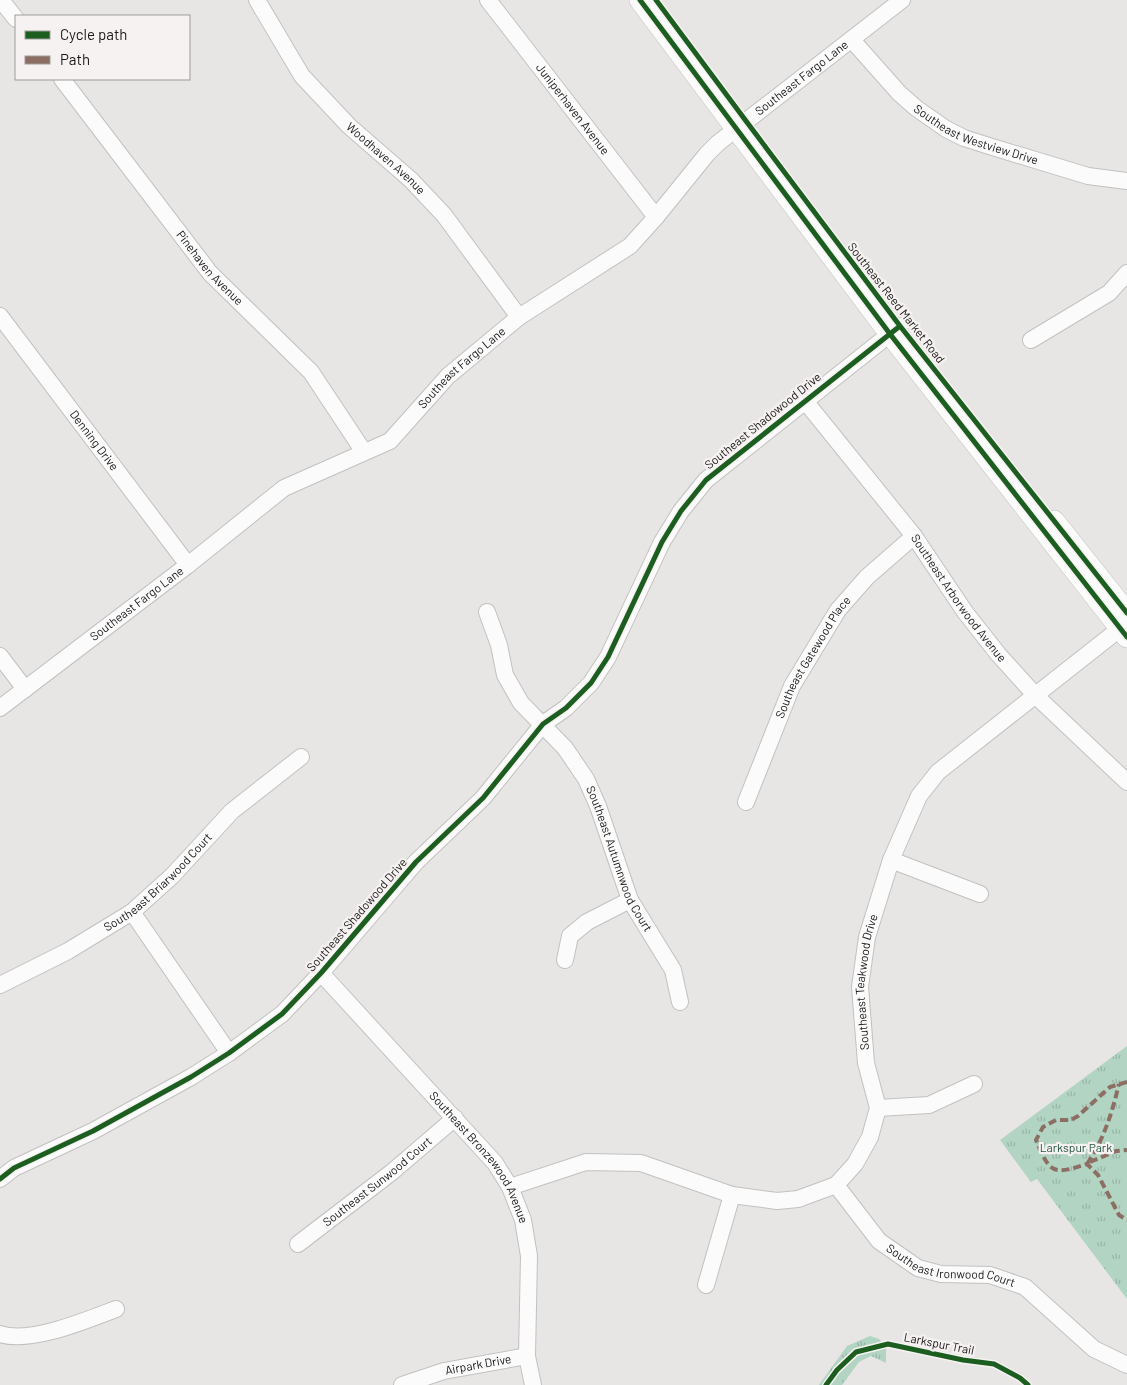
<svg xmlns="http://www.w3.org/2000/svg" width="1127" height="1385" font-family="Barlow,sans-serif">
  <defs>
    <pattern id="park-tufts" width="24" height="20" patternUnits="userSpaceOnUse" patternTransform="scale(1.25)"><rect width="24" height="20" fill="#b2d4c3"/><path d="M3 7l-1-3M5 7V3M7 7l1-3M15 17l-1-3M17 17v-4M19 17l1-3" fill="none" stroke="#98b5a7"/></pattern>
  </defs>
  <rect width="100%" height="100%" fill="#e8e6e5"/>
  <path fill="url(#park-tufts)" d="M 1127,1046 L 1127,1299 L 1037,1179 L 1031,1182 L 1000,1140 Z
    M 870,1336 L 879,1339 L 886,1347 L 886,1363 L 871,1356 L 859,1362 L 842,1385 L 819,1385 L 847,1346 Z"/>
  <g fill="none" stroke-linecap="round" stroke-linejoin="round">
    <defs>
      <g id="minor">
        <path d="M 1,0 L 16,19"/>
        <path id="s1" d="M 257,0 L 302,76 L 349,126 L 411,180 L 444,215 L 519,317"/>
        <path id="s2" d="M 488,0 L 656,217"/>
        <path id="s3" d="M 852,40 L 899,93 L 916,108 L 946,129 L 964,138 L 989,146 L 1088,176 L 1127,181"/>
        <path id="s4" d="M 62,79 L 210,273 L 311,372 L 364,452"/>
        <path id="s5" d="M 0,316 L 188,565"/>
        <path d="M 1031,340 L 1109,293 L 1127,273"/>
        <path id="s6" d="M 805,401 L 914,536 L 965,612 L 998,654 L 1036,696 L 1127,782"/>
        <path id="s7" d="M 487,612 L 499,645 L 505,675 L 521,703 L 565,748 L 586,779 L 598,806 L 630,900 L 673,970 L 680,1002"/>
        <path d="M 0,656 L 25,689"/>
        <path id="s8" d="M 0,708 L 188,565 L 284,488 L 390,441 L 448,376 L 519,317 L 630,246 L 656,217 L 707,154 L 718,143 L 902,0"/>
        <path id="s9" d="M 746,802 L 792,686 L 838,610 L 867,577 L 914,536"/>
        <path d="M 891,860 L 980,894"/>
        <path d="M 132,912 L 229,1053"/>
        <path d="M 565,960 L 570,936 L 587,922 L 630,900"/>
        <path id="s10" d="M 321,973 L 495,1163 L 510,1187 L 523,1220 L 529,1256 L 527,1356 L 533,1385"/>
        <path id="s11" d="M 0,985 L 68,951 L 132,912 L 172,876 L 232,811 L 301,757"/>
        <path d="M 878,1108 L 929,1105 L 974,1084"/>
        <path d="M 0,1179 L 14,1168 L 93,1131 L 191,1077 L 229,1053 L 282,1014 L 321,973 L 416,862 L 483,798 L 543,724 L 566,708 L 591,683 L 608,657 L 662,542 L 681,511 L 706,480 L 900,326"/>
        <path id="s12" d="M 836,1185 L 879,1241 L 918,1268 L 941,1274 L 990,1275 L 1025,1287 L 1094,1349 L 1127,1365"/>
        <path id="s13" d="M 510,1187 L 586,1162 L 641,1163 L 732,1195 L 777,1201 L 798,1199 L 836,1185 L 855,1164 L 870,1137 L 878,1108 L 866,1063 L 860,987 L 867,937 L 891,860 L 919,796 L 938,772 L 1127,623"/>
        <path id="s14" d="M 298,1244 L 392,1172 L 455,1118"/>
        <path d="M 706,1285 L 732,1195"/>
        <path d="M 0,1334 C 30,1344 87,1320 116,1309"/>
        <path id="s15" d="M 402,1385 L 444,1371 L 527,1356"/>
      </g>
      <path id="major" d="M 640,0 L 890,334 L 1127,637
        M 1054,521 L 1127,613"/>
    </defs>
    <use href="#minor" stroke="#c2c1c0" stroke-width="18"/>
    <use href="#major" stroke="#c2c1c0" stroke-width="22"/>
    <use href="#minor" stroke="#fcfbfb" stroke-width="16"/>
    <use href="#major" stroke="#fcfbfb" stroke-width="21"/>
    <path stroke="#8d6e63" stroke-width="4" stroke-dasharray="8 4" stroke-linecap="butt" d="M 1127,1082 L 1110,1087 L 1078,1116 L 1071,1120 L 1056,1120 L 1043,1127 L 1036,1140 C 1050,1174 1053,1175 1087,1164 L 1098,1175 L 1119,1215 L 1127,1220
      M 1090,1162 L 1116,1151 L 1127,1150
      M 1087,1164 C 1104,1139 1112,1113 1119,1084"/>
    <defs>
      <path id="cycleway" d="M 640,0 L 890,334 L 1127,637
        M 656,0 L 746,121 L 900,326 L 1127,613
        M 0,1179 L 14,1168 L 93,1131 L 191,1077 L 229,1053 L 282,1014 L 321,973 L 416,862 L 483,798 L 543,724 L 566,708 L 591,683 L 608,657 L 662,542 L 681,511 L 706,480 L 900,326
        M 826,1385 L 837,1370 L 856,1352 L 888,1344 L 963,1360 L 994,1364 L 1020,1378 L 1028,1385"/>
    </defs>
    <use href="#cycleway" stroke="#f6f2f1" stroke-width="8"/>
    <use href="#cycleway" stroke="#1b5e20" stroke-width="5"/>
  </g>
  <g text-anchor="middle" stroke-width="4.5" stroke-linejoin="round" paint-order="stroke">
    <g font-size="12" fill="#191817" stroke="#f6f2f1">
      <text dy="4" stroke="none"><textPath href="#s8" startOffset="1028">Southeast Fargo Lane</textPath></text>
      <text dy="4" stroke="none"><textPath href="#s2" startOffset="138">Juniperhaven Avenue</textPath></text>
      <text dy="4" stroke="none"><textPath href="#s3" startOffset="160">Southeast Westview Drive</textPath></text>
      <text dy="4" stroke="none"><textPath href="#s1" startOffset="206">Woodhaven Avenue</textPath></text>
      <text dy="4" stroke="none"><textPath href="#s4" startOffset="240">Pinehaven Avenue</textPath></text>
      <text transform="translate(896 303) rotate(52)" y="4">Southeast Reed Market Road</text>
      <text dy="4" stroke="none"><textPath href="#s8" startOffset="578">Southeast Fargo Lane</textPath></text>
      <text transform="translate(763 421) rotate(-39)" y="4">Southeast Shadowood Drive</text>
      <text dy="4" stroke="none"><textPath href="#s5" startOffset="156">Denning Drive</textPath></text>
      <text dy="4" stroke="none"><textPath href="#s6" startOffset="250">Southeast Arborwood Avenue</textPath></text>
      <text dy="4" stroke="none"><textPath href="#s8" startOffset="172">Southeast Fargo Lane</textPath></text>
      <text dy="4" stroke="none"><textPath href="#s9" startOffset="160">Southeast Gatewood Place</textPath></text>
      <text dy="4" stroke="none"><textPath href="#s7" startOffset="285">Southeast Autumnwood Court</textPath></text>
      <text dy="4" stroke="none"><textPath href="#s11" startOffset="190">Southeast Briarwood Court</textPath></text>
      <text transform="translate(357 915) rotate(-49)" y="4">Southeast Shadowood Drive</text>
      <text dy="4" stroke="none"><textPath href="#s13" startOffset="556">Southeast Teakwood Drive</textPath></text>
      <text dy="4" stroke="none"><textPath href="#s10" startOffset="244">Southeast Bronzewood Avenue</textPath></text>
      <text dy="4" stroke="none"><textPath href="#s14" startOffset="101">Southeast Sunwood Court</textPath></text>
      <text dy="4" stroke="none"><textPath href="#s12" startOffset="149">Southeast Ironwood Court</textPath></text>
      <text transform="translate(939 1344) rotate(11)" y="4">Larkspur Trail</text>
      <text dy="4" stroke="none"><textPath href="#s15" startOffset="79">Airpark Drive</textPath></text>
    </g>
    <g font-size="12" fill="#23533f" stroke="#f6f2f1">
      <text x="1076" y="1152">Larkspur Park</text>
    </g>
  </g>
  <rect x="15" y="15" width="175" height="65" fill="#f6f2f1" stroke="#9e9b9a"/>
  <rect x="25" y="31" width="25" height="8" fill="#1b5e20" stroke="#9e9b9a"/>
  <text x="60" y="40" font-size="15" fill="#191817">Cycle path</text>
  <rect x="25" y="56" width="25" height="8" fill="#8d6e63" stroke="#9e9b9a"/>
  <text x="60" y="65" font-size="15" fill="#191817">Path</text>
</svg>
